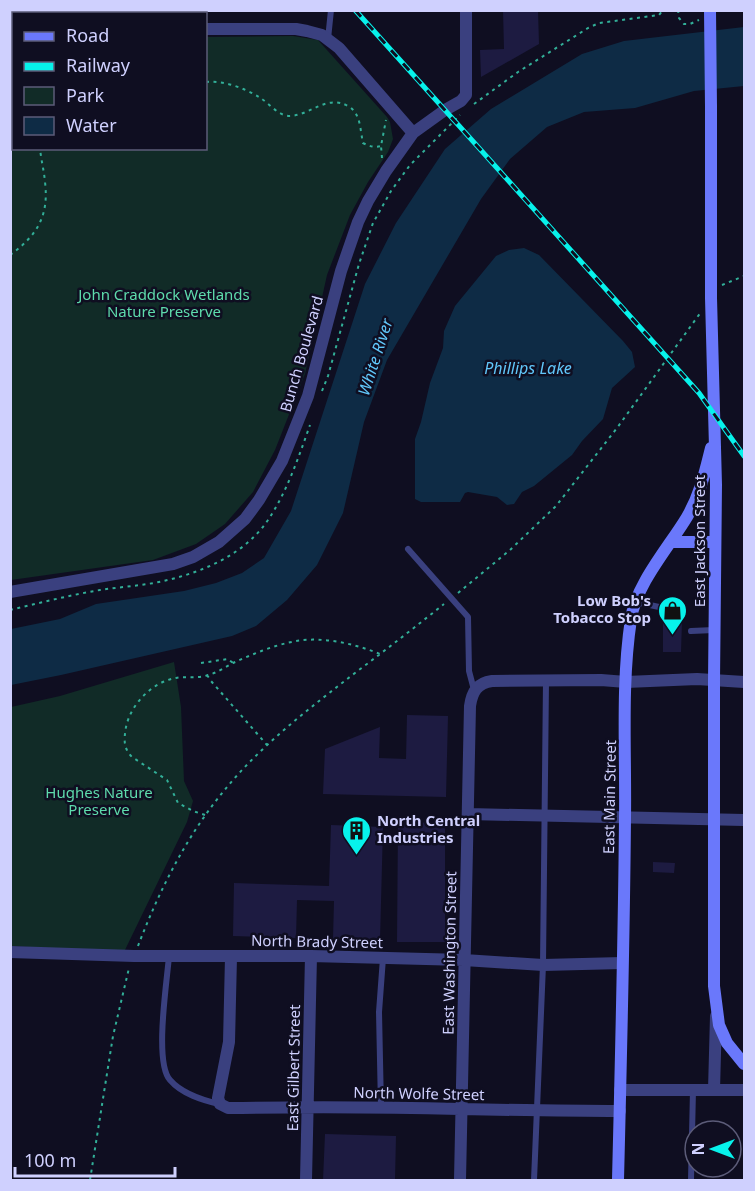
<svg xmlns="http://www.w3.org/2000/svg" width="755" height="1191" font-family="'Noto Sans',sans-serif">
  <rect width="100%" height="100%" fill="#0f0e21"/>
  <path fill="#112b27" d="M 293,36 L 318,40 L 387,117 L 390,122 L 393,139 L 388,152 L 368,182 L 350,215 L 327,275 L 305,374 L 275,450 L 253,492 L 225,524 L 196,544 L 153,560 L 11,580 L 10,39 L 14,39 L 14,148 L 206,148 L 206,37 Z
    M 174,662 L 181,707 L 184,781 L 193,801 L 187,822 L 124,952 L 11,946 L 11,707 L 60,696 Z"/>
  <path fill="#0e2b45" d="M 744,27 L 744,86 L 694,91 L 635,108 L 584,112 L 547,127 L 510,159 L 481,199 L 387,360 L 364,422 L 343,513 L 317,565 L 287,600 L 256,626 L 232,636 L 61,675 L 11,685 L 11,629 L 60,619 L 96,604 L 184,591 L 216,583 L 242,573 L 264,558 L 291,511 L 365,284 L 396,223 L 445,149 L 491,109 L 582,54 L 624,41 Z
    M 524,248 L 539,255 L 623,341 L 632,352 L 635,367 L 612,388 L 603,419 L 582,441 L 572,455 L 534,486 L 522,492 L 514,504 L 507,505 L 497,497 L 468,492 L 465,493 L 460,502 L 421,502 L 415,499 L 415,439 L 421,422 L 430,383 L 443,348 L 444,331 L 455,306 L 496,256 L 509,250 Z"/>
  <path fill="#1d1b41" d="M 503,10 L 538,10 L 539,44 L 481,77 L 480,50 L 504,49 Z
    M 663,620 L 682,621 L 681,652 L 663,652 Z
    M 407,715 L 448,716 L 446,797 L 323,794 L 325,749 L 380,727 L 379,758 L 406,759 Z
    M 398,822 L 445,823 L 445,942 L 397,942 Z
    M 331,825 L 383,827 L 380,940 L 333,939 L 334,901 L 297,900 L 296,938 L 233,936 L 234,883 L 329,886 Z
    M 653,862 L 675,863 L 674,873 L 653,872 Z
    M 325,1134 L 396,1136 L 395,1180 L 323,1180 Z"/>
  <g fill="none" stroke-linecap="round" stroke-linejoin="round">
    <path stroke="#32af98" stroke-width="2" stroke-dasharray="3 4.5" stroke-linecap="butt" d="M 678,10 L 679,18 L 684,24 L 690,24 L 699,20
      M 739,10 L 744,12
      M 206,82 C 223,80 244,88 259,97 C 269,103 278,116 290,116 C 311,115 327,94 348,106 C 361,113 360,130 363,143 C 369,146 374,148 381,146
      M 474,104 L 518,72 L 588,28 L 599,23 L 659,15 L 663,10
      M 382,158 L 381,146 L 386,120
      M 10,255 C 38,235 49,215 45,182 C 44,170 41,160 40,148
      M 722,285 L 744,276
      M 322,391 L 328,376 L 359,264 L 373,223 L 391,191 L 410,165 L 460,115
      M 458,593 L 510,550 L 556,506 L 617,428 L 701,312
      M 10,610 C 40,603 70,595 100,590 C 119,587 139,586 159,582 C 201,573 246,555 270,517 C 288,489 299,456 310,425
      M 201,663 L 228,659 L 233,663
      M 207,675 L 211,681 L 267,745
      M 205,815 L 193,811 L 178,803 L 167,780 L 132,757 C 123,748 124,739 126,727 C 131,704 152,682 176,678 C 186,676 198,679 208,675 C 217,673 225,667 233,663 C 255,653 279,643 303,640 C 329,638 355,644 380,654
      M 138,946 C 159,891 186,837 223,792 C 259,747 306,711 351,676 C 383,652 414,628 444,604
      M 90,1180 L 113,1036 L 129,968"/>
    <path stroke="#3a407f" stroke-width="6" d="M 328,39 L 331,10
      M 408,549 L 468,617 L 469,671 L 474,690
      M 636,602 L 659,607
      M 691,631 L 714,630
      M 169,956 C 167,982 154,1062 170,1080 C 182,1094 202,1100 219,1104
      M 381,1107 L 379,1012 L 383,958
      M 534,1180 L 543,965 L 546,681
      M 691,1180 L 693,1090"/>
    <path stroke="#3a407f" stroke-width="12" d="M 206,29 L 296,29 L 307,31 L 322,35 L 339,48 L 413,133
      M 10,31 L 14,31
      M 10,592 L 173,564 L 193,557 L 219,542 L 245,519 L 259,500 L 282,461 L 308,396 L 341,271 L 358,222 L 368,201 L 386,171 L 413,133 L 445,110 L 461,101 L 466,95 L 466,10
      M 468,814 L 744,820
      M 10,952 L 134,956 L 311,956 L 464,960 L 543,965 L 622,963
      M 231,957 L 229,1042 L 218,1098 L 220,1104 L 228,1108 C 305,1107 383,1107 460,1109 C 513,1110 566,1111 620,1111
      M 620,1090 L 744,1090
      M 714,1090 L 716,1016
      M 306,1180 L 311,956
      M 460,1180 L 470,706 C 472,692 477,683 492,681 L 601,680 L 626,682 L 697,679 L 744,682"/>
    <path stroke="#6a78fb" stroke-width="12" d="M 711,107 L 711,298 L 716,485 L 714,681 L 714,986 L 719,1025 L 727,1043 L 744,1064
      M 671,542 L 715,542
      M 618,1180 C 621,1060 624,939 625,818 C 626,752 621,685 631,619 C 636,584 669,547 687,517 C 700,495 705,472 711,448"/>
    <defs>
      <path id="rail" d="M 355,10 L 699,393 L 744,456"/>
    </defs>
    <use href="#rail" stroke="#07f2eb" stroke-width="5"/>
    <use href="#rail" stroke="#0f0e21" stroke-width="3" stroke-dasharray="9" stroke-linecap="butt"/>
    <path stroke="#6a78fb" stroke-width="12" d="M 710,10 L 711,107"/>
  </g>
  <defs>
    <symbol id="shop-pin" viewBox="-11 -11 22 30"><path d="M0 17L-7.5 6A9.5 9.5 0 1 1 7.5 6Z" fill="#07f2eb" stroke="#0f0e21"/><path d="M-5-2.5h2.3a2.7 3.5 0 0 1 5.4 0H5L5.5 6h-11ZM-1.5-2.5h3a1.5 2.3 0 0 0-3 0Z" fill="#111"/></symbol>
    <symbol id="building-pin" viewBox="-11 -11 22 30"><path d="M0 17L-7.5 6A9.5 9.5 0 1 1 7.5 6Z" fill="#07f2eb" stroke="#0f0e21"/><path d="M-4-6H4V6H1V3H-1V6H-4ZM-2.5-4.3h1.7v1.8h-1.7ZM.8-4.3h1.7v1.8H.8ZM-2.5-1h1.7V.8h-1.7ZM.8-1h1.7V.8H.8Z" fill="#111"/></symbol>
  </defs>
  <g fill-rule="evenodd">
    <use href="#shop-pin" x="656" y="594" width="33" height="45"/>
    <use href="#building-pin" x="340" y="814" width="33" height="45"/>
  </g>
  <g text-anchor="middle" stroke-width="5" stroke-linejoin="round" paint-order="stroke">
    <g font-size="15" fill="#5edbac" stroke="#0f0e21">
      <text x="164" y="300">John Craddock Wetlands<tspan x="164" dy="17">Nature Preserve</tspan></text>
      <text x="99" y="798">Hughes Nature<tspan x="99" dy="17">Preserve</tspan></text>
    </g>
    <g font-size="15" fill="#cfd0fe" stroke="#0f0e21">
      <text transform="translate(302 354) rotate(-74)" y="5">Bunch Boulevard</text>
      <text transform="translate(700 541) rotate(-90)" y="5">East Jackson Street</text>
      <text transform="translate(610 797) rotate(-89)" y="5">East Main Street</text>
      <text transform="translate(317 942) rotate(1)" y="5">North Brady Street</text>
      <text transform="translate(450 953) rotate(-89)" y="5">East Washington Street</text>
      <text transform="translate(294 1068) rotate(-89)" y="5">East Gilbert Street</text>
      <text transform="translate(419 1094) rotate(1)" y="5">North Wolfe Street</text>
    </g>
    <g font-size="15" font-weight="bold" fill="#cfd0fe" stroke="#0f0e21" text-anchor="end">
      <text x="651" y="606">Low Bob's<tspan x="651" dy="17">Tobacco Stop</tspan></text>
      <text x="377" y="826" text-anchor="start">North Central<tspan x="377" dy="17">Industries</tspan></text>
    </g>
    <g font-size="16" font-style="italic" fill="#61c7fa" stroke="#0f0e21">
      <text transform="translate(375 357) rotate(-72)" y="6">White River</text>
      <text x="528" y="374">Phillips Lake</text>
    </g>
  </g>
  <rect width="755" height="1191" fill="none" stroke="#cfd0fe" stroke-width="24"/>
  <rect x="12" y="12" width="195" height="138" fill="#0f0e21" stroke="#5c5c79" stroke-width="1.5"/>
  <rect x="24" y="32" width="30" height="9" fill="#6a78fb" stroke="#5c5c79" stroke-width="1.5"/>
  <text x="66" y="42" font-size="18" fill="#cfd0fe">Road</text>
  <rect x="24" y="62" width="30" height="9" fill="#07f2eb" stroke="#5c5c79" stroke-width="1.5"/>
  <text x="66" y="72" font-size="18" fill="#cfd0fe">Railway</text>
  <rect x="24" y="87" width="30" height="18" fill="#112b27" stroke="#5c5c79" stroke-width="1.5"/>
  <text x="66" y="102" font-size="18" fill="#cfd0fe">Park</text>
  <rect x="24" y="117" width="30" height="18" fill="#0e2b45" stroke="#5c5c79" stroke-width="1.5"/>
  <text x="66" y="132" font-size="18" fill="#cfd0fe">Water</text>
  <g transform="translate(713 1149) rotate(270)"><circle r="28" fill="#0f0e21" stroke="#5c5c79" stroke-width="1.5"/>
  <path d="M0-4.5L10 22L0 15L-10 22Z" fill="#07f2eb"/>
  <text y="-9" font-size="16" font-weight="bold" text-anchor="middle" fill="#cfd0fe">N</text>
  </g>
  <path d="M15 1167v9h160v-9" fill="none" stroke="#cfd0fe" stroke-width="3"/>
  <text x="24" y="1167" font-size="18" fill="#cfd0fe" stroke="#0f0e21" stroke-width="4.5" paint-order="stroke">100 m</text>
</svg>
